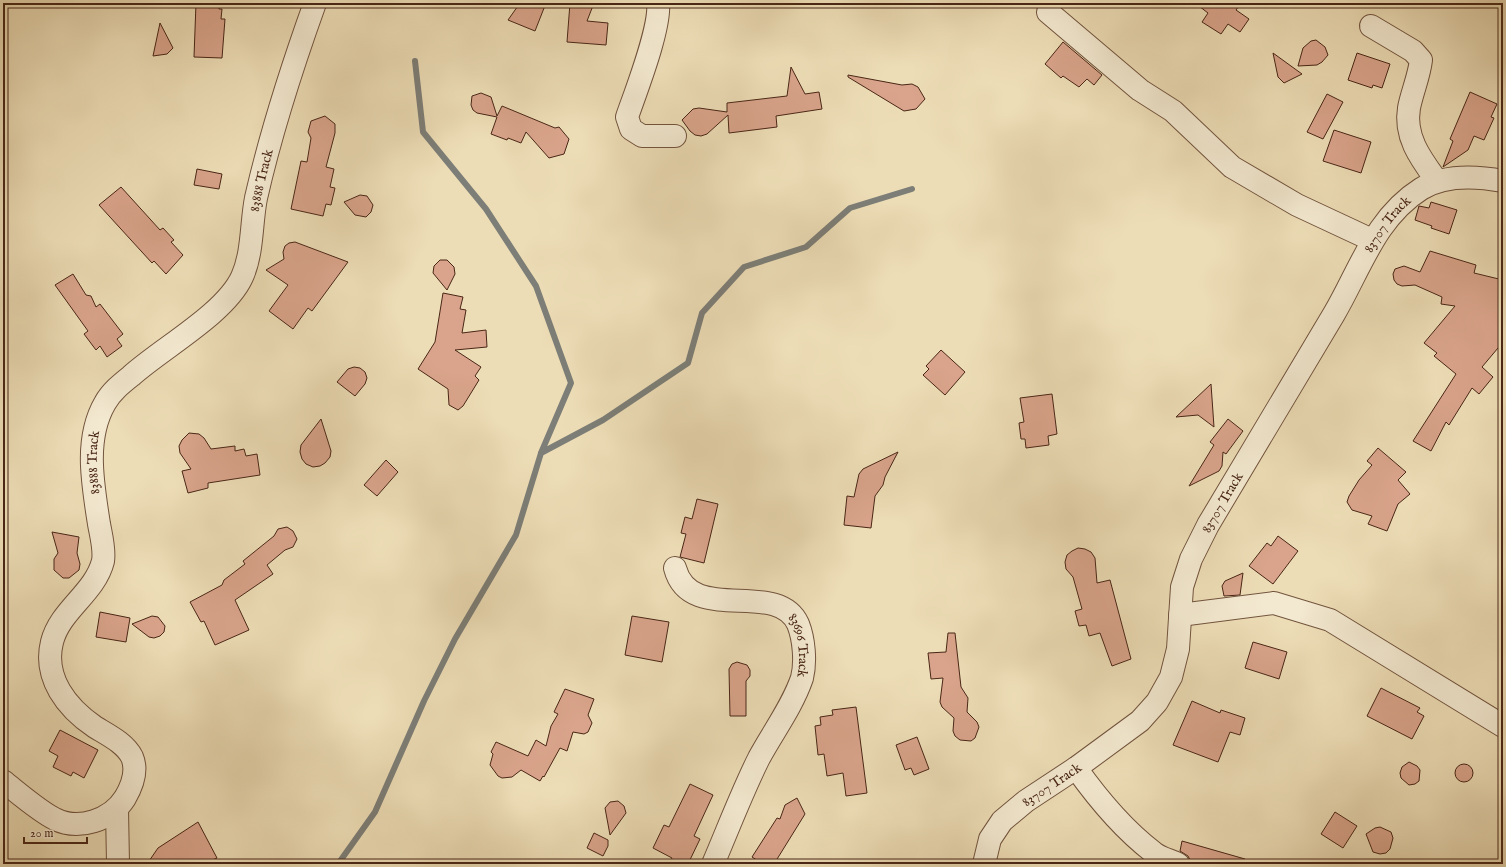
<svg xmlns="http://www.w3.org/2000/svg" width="1506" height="867" font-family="'IM FELL English',serif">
  <rect width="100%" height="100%" fill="#edddb6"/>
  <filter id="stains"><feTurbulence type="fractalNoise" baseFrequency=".005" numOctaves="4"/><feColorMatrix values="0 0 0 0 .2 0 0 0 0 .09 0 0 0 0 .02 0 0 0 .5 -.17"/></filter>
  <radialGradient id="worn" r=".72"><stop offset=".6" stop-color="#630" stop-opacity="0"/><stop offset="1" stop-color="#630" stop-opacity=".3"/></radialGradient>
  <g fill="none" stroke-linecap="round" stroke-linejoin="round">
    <path stroke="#7c7e77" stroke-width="6" d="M 541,453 L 603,420 L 688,363 L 702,313 L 744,267 L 806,247 L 850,208 L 912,189
      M 338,864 L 375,812 L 424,701 L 455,639 L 516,535 L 541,453 L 571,383 L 536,286 L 486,209 L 423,132 L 415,61"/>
  </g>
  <path fill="#d9a48b" stroke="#492616" d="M 196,3 L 219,3 L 219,9 L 222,9 L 221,19 L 225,19 L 222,58 L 194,57 Z
    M 520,3 L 546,3 L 535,31 L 508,20 Z
    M 570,3 L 594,3 L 587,21 L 608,23 L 606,45 L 567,42 Z
    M 1195,3 L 1241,3 L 1236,10 L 1249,19 L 1240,32 L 1228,24 L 1221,34 L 1202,22 L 1208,13 Z
    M 160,23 L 173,48 L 167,54 L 153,56 Z
    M 1316,40 L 1325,47 L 1328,55 L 1322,62 L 1317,65 L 1298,66 L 1303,48 L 1311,41 Z
    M 1063,42 L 1102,75 L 1094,85 L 1087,79 L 1079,87 L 1063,76 L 1061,78 L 1045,64 Z
    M 1273,53 L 1302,74 L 1284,83 L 1278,77 Z
    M 1357,53 L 1390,64 L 1382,88 L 1373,85 L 1372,88 L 1348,80 Z
    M 791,67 L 805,94 L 819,92 L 822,109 L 776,116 L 777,127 L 729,133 L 728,115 L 707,134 L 701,136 L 695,135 L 690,131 L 682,120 L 693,109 L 699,108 L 727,112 L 727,103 L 787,96 Z
    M 848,75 L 902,85 L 912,84 L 918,87 L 925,99 L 916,109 L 904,111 L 848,77 Z
    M 1470,92 L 1497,104 L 1491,117 L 1494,118 L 1484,140 L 1474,136 L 1468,150 L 1443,167 L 1453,141 L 1450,139 Z
    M 481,93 L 491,97 L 497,116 L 502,106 L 555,128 L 559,127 L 569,139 L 564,154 L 549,158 L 526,132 L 521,143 L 508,138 L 507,140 L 491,134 L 497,117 L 477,113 L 473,110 L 471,105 L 472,96 Z
    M 1327,94 L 1343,102 L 1323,139 L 1307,132 Z
    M 325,116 L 335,124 L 335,133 L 326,167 L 334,169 L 330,187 L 335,188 L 331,205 L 326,204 L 323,216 L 291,209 L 301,161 L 307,162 L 311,138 L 308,132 L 311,121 Z
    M 1334,130 L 1371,142 L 1361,173 L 1323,161 Z
    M 197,169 L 222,174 L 219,189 L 194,185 Z
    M 121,187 L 160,230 L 163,228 L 174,240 L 171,242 L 183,255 L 166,274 L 154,261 L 152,263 L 99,205 Z
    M 360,195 L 367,196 L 373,205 L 371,212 L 366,217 L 355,215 L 344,202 Z
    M 1431,202 L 1457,210 L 1449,234 L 1431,228 L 1432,226 L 1415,220 L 1419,206 L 1429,208 Z
    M 295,242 L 348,262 L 312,311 L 308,308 L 293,329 L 269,311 L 288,285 L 266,270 L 284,259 L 283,252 L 285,246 L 289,243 Z
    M 1430,251 L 1476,265 L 1474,273 L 1503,280 L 1503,347 L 1498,348 L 1482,367 L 1493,377 L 1479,394 L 1472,388 L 1449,425 L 1446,422 L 1431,451 L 1413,441 L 1456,374 L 1434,356 L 1437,353 L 1424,343 L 1455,306 L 1441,304 L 1442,297 L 1415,285 L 1402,286 L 1397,284 L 1394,280 L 1393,274 L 1395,269 L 1404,266 L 1420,272 Z
    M 440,260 L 447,260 L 454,267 L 455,274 L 447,290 L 433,273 L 434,266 Z
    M 73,274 L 86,295 L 91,296 L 96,307 L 100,304 L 123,334 L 117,339 L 122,346 L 107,357 L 100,346 L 96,350 L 84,334 L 88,331 L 55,285 Z
    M 443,293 L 463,297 L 460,309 L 466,310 L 462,333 L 486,330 L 487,347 L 455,350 L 481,367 L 475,376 L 479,380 L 463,406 L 458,410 L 449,405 L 448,389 L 418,369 L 435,342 Z
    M 941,350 L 965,372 L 945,395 L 923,375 L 929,369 L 926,366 Z
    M 354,367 L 360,368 L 365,372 L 367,378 L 365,384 L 355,396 L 337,382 L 348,369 Z
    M 1211,384 L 1214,427 L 1198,415 L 1176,417 Z
    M 1052,394 L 1057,434 L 1048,436 L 1049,445 L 1026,448 L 1025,439 L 1021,439 L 1019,423 L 1024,422 L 1020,398 Z
    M 321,419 L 331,451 L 330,457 L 325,463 L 320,466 L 313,467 L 306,464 L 302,459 L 300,452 L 301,445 Z
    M 1228,419 L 1243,431 L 1226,454 L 1223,452 L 1222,466 L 1219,471 L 1189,486 L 1214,445 L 1210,442 Z
    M 189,433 L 199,434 L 204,438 L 211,449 L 235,446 L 235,451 L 244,449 L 246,456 L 257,454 L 260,475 L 208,483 L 208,488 L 188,493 L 182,471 L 191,469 L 180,453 L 179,446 L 182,440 Z
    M 1378,448 L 1406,472 L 1398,480 L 1410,494 L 1398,504 L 1387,531 L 1368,524 L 1372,516 L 1352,510 L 1347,502 L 1349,496 L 1359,480 L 1372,465 L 1367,461 Z
    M 898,452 L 885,477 L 883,485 L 875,496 L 871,528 L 844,525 L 847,496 L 854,497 L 859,474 L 863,469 Z
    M 386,460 L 398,472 L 377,496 L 364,485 Z
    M 697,499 L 718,504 L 704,563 L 680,557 L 686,534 L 681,533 L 685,517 L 692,519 Z
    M 287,527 L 293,531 L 297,539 L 293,547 L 285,550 L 267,565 L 273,574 L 235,600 L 249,630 L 215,645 L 204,621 L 201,622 L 190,602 L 222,585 L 224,580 L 245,564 L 243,561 L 274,536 L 278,529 Z
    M 52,532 L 79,537 L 77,553 L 80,564 L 79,570 L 69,578 L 63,578 L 54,570 L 54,559 L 58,553 Z
    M 1278,536 L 1298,551 L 1273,584 L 1249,566 L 1267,543 L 1271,546 Z
    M 1078,548 L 1085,549 L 1091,552 L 1095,558 L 1097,583 L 1110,580 L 1131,659 L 1112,666 L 1100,633 L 1089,636 L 1086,625 L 1079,626 L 1075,611 L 1082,609 L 1073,577 L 1066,569 L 1065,562 L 1067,555 L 1072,551 Z
    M 1243,573 L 1240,595 L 1224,596 L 1222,586 L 1225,581 Z
    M 100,612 L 130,618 L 126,642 L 96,637 Z
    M 152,616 L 158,617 L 165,626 L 164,632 L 160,636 L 154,638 L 149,637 L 132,624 Z
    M 632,616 L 669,622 L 662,662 L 625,655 Z
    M 948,633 L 955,633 L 961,687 L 968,698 L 967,712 L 977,722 L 979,727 L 975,738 L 971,741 L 960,740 L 955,736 L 953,731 L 954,718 L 942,707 L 940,702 L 943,678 L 931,679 L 928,653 L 946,652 Z
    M 1253,642 L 1287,652 L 1279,679 L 1245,668 Z
    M 737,662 L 747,665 L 750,670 L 750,676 L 746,681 L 746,716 L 730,716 L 729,669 L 732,664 Z
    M 1381,688 L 1420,708 L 1417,712 L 1424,716 L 1412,739 L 1367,716 Z
    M 565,689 L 594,699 L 588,715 L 592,723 L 588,732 L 584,734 L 573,732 L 567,751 L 560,748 L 544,777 L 543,776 L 540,781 L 521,770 L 512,777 L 502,778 L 498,776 L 490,765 L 493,754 L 491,752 L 496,742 L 528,756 L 536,740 L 546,746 L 551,726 L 558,714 L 554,712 Z
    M 1192,701 L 1220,713 L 1221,710 L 1245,718 L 1240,735 L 1230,732 L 1218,762 L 1173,745 Z
    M 856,707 L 867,793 L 846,796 L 843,773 L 827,776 L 824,754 L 818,755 L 815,726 L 821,725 L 820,717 L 833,715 L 832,710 Z
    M 60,730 L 98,750 L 84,778 L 73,772 L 71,776 L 53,767 L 58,756 L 49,751 Z
    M 917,737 L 929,769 L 914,775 L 911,768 L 905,770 L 896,745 Z
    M 1409,762 L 1417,766 L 1420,770 L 1419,781 L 1415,784 L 1409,785 L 1401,778 L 1400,773 L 1402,767 Z
    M1455 773a9 9 0 1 1 18 0a9 9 0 1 1-18 0Z
    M 690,784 L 713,795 L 694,836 L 700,839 L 688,864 L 669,864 L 672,858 L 653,848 L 664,825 L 669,827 Z
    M 797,798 L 805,814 L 774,864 L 763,864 L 752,857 L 777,818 L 780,819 L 785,805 Z
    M 618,801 L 624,806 L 626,813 L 610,835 L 605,808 L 610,802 Z
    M 1335,812 L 1357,826 L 1343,848 L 1321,834 Z
    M 198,822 L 217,858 L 203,864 L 147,864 L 158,848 Z
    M 1380,827 L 1391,832 L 1393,838 L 1390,849 L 1386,853 L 1380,854 L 1373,852 L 1366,834 L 1375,828 Z
    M 594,833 L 608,840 L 608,846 L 603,856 L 587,848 Z
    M 1182,841 L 1245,859 L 1245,864 L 1202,864 L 1190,860 L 1188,856 L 1180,851 Z"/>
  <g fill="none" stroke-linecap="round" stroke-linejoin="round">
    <defs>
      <g id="minor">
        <path d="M 658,3 C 661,27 636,91 627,117 L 631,129 L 642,136 L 675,136"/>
        <path d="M 1048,12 L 1140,90 L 1173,111 L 1232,167 L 1297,205 L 1372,240"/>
        <path d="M 1371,26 L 1413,51 L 1421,60 C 1419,77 1412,92 1409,108 C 1404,137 1421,159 1437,181"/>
        <path id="s1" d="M 675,568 C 690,626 777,578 798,624 C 804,639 806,662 802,678 C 792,707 773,732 759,758 C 742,792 728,829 713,864"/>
        <path d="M 1180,615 L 1274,603 L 1330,620 L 1503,726"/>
        <path d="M 1076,768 C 1098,799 1123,829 1153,852 C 1160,858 1170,860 1178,864"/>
        <path id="s2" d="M 3,781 C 17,792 40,812 55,819 C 79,831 111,820 125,798 C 132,786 138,771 132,757 C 125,743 108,735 95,727 C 67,708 43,678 52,642 C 60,610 95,593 103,561 C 105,550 101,535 99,524 C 93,485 84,439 105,403 C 111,392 121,384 131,376 C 162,348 225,314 242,277 C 253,253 251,223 256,198 C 271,132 292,67 315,3"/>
        <path d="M 117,809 L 118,864"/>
        <path id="s3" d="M 984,864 L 990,839 L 1002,821 L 1026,801 L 1076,768 L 1140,721 L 1157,702 L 1171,677 L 1178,649 L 1182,587 L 1191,559 L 1208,525 C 1250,455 1292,385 1334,314 C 1360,270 1375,218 1421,189 C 1445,174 1476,176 1503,181"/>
      </g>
    </defs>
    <use href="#minor" stroke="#72543e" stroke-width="24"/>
    <use href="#minor" stroke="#f3e9d0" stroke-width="22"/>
  </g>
  <g text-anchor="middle" stroke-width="4" stroke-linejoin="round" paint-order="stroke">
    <g font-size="14" fill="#492616" stroke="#f3e9d0">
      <text dy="5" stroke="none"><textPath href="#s2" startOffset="881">83888 Track</textPath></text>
      <text dy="5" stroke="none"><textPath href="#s3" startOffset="781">83707 Track</textPath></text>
      <text dy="5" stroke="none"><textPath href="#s2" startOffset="533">83888 Track</textPath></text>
      <text dy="5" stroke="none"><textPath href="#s3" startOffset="457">83707 Track</textPath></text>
      <text dy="5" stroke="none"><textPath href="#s1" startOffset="167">83696 Track</textPath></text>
      <text dy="5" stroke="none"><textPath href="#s3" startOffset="109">83707 Track</textPath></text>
    </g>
  </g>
  <rect width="1506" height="867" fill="none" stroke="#edddb6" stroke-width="16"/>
  <rect x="4" y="4" width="1498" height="859" fill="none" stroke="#492616" stroke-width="2"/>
  <rect x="8" y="8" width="1490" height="851" fill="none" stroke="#492616"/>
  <path d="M24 837v6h63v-6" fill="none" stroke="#492616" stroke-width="2"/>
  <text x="30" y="837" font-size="12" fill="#492616" stroke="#f3e9d0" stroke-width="3" paint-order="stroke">20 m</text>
  <rect width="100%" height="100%" filter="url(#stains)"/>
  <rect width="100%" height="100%" fill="url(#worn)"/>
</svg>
